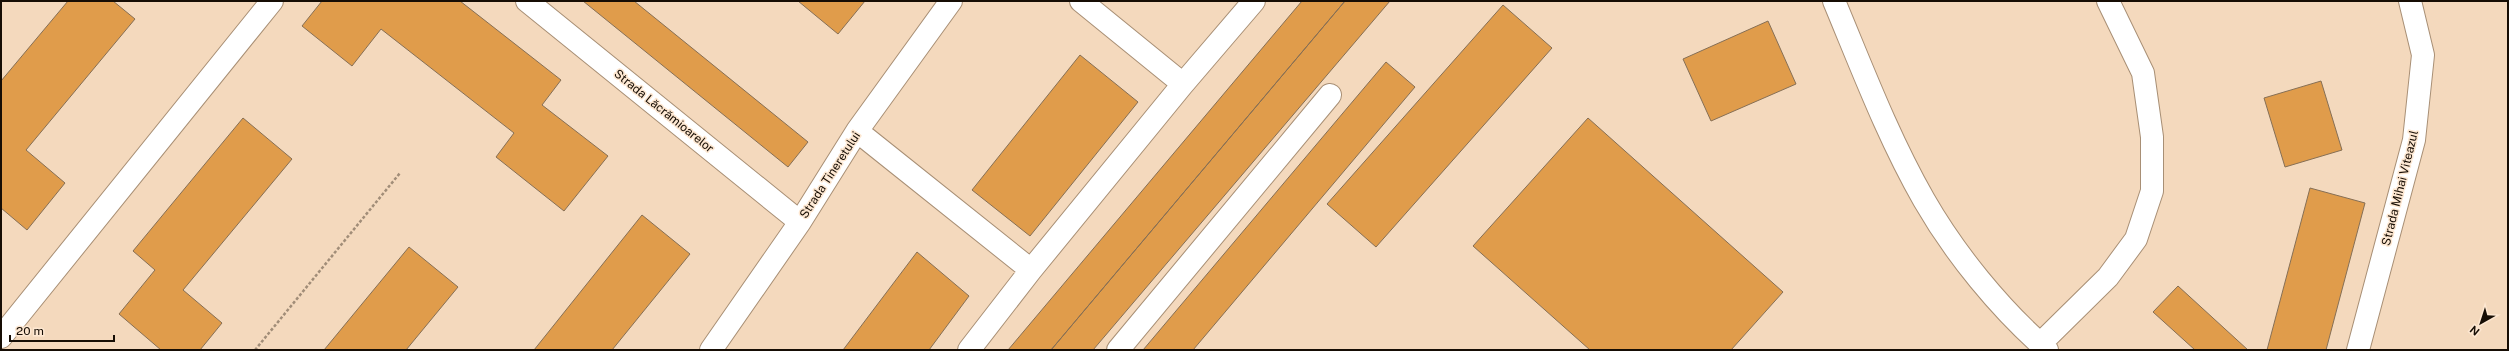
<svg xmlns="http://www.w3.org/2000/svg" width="2509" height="351" font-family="'Public Sans',sans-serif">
  <rect width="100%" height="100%" fill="#f4d9bd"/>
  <path fill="#e09c4b" stroke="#866f55" d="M 68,1 L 113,1 L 135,19 L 26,150 L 65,183 L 27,230 L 1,208 L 1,81 Z
    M 322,1 L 460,1 L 561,80 L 542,105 L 608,156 L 564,211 L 496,157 L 514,133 L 381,29 L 352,66 L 302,26 Z
    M 583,1 L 634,1 L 808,142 L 788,167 Z
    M 798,1 L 865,1 L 838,34 Z
    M 1302,1 L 1345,1 L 1051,350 L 1008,350 Z
    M 1345,1 L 1390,1 L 1093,350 L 1051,350 Z
    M 1503,5 L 1552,48 L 1376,247 L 1327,204 Z
    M 1768,21 L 1796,84 L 1711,121 L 1683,59 Z
    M 1080,55 L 1138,102 L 1030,236 L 972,190 Z
    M 1386,62 L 1415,87 L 1193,350 L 1143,350 Z
    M 2321,81 L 2342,150 L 2285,167 L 2264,98 Z
    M 243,118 L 292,159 L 183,290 L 222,323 L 200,350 L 161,350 L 119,314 L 155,270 L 133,251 Z
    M 1588,118 L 1783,292 L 1731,350 L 1590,350 L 1473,246 Z
    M 2310,188 L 2365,203 L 2326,350 L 2267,350 Z
    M 642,215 L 690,254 L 612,350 L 534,350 Z
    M 409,247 L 458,287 L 406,350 L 324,350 Z
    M 917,252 L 969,296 L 929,350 L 843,350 Z
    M 2178,286 L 2248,350 L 2195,350 L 2153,312 Z"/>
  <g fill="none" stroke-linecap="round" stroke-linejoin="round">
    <defs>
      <path id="minor" d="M 527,1 L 800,222
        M 1834,1 C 1862,68 1888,137 1924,200 C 1955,254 2000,309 2047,350
        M 1183,84 L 1254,1
        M 857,131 L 1031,270 L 969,350
        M 1031,270 L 1183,84 L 1081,1
        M 1,337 L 272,1
        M 2040,344 L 2108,277 L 2136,239 L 2152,191 L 2152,137 L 2143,73 L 2108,1
        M 711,350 L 800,222 L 857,131 L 951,1
        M 1118,350 L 1330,95
        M 2358,350 L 2414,140 L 2423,55 L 2410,1"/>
    </defs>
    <use href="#minor" stroke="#a88f75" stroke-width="24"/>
    <path stroke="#a18d78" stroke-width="2.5" stroke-dasharray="3 2" stroke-linecap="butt" d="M 255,350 L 400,173"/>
    <use href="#minor" stroke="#fff" stroke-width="22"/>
  </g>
  <g text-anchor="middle" stroke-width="3" stroke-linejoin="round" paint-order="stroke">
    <g font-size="12" fill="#160d04" stroke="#fde7d1">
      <text transform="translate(664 111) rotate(39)" y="4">Strada Lăcrămioarelor</text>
      <text transform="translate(830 175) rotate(-57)" y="4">Strada Tineretului</text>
      <text transform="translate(2400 188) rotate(-76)" y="4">Strada Mihai Viteazul</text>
    </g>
  </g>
  <rect width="2509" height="351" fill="none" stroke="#160d04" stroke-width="4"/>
  <g transform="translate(2481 323) rotate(219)" stroke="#fde7d1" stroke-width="3" paint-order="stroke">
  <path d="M0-3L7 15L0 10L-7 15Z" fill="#160d04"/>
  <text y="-6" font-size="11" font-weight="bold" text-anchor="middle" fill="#160d04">N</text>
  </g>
  <path d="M10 335v6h104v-6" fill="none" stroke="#160d04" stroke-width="2"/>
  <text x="16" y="335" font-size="12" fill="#160d04" stroke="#fde7d1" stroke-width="3" paint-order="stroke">20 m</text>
</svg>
